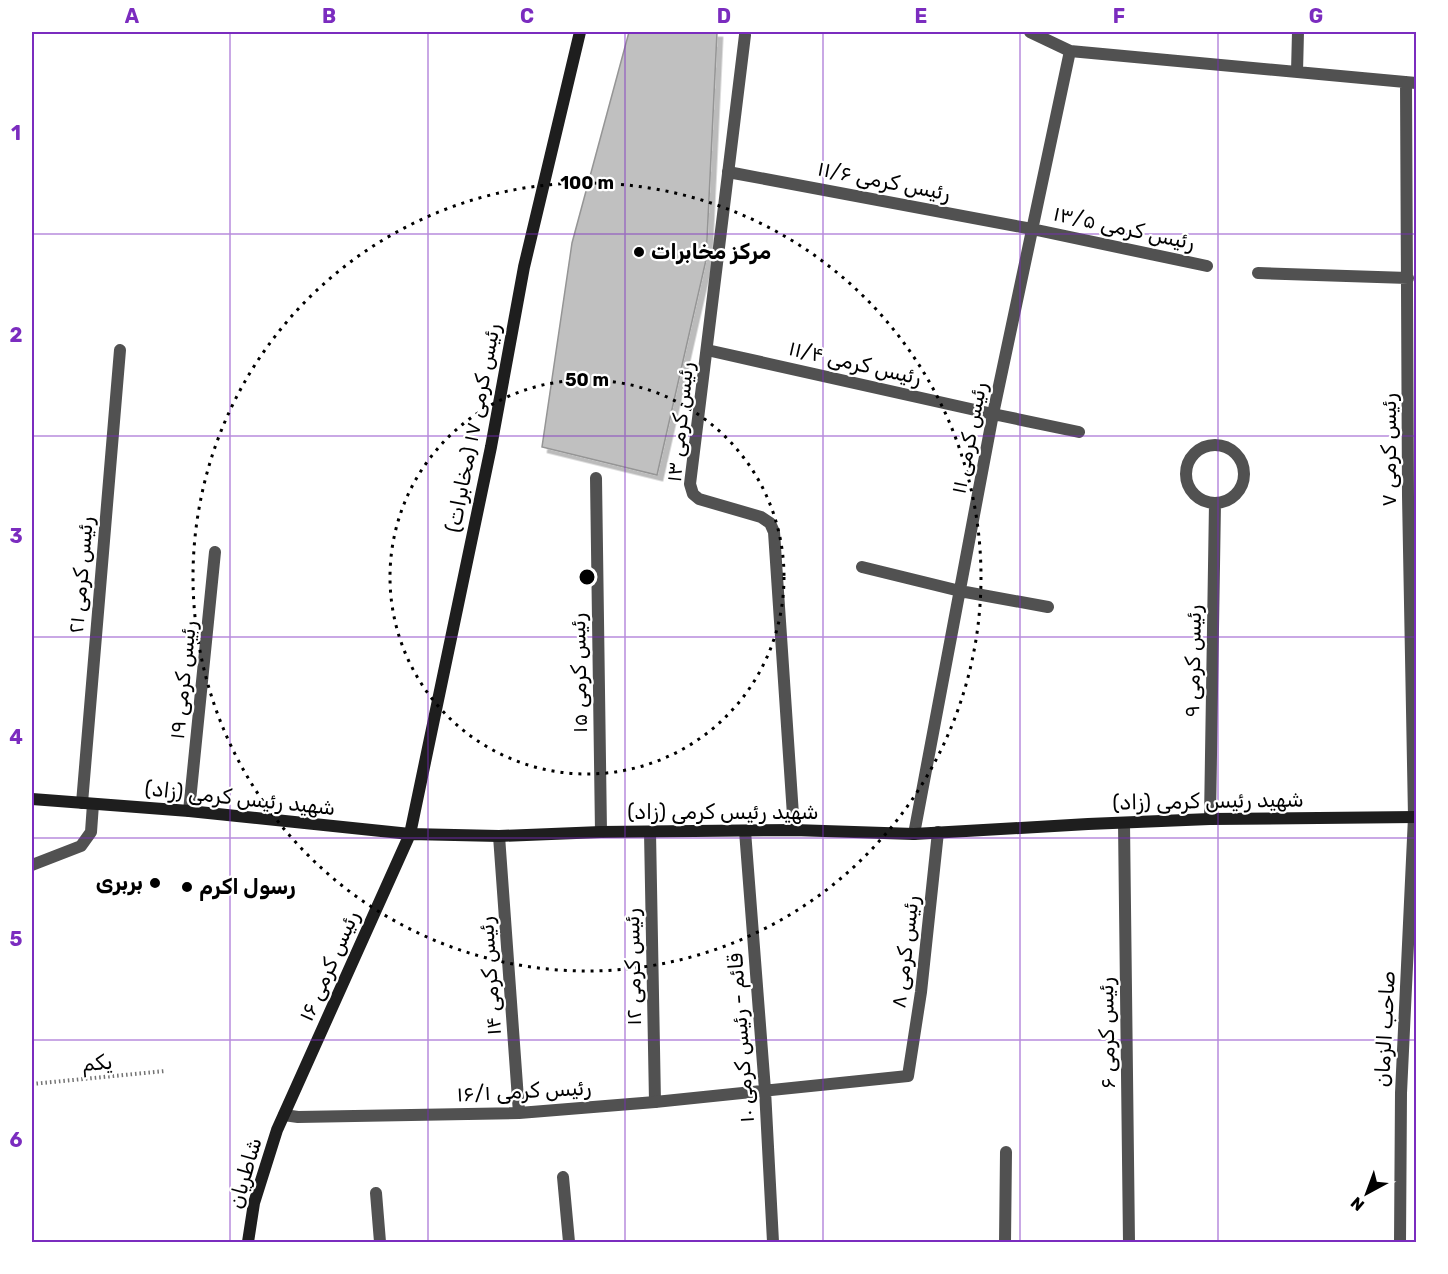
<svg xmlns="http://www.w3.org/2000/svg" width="1448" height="1274" font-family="Rubik,Cairo,sans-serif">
  <defs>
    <filter id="shadow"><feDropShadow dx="5.5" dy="5.5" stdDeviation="0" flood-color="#0004"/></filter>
  </defs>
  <rect width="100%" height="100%" fill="#fff"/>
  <path fill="#c0c0c0" stroke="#959595" stroke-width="1.5" filter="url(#shadow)" d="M 629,32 L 717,32 L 706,260 L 657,475 L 542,447 L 572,243 Z"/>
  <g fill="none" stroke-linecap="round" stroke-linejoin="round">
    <path stroke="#737373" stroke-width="4" stroke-dasharray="1.5 3" stroke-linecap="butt" d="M 32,1084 L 165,1071"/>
    <path stroke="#515151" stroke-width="12" d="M 728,172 L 1032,229
      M 707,350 L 993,414
      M 189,811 L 215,552
      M 650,832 L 655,1102
      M 1400,1242 L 1401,1093 L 1414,817"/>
    <path stroke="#515151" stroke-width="12" d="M 1030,32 L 1070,51 L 1416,83
      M 745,35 L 690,484 L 693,494 L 699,499 L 761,517 L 770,523 L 774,532 L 794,830
      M 1297,72 L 1298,32
      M 1406,82 L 1408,496 L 1414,817
      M 1032,229 L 1207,266
      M 1258,273 L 1408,278
      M 993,414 L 1079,432
      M1186 474a29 29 0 1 1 58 0a29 29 0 1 1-58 0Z
      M 596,478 L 601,832
      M 862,567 L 960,591 L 1048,607
      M 82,803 L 120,350
      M 1210,819 L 1215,503
      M 1124,823 L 1129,1242
      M 745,831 L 765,1090 L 773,1242
      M 914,834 L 993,414 L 1070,51
      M 499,836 L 519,1113
      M 32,865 L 81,846 L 91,832 L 93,804
      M 284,1115 L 298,1117 L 519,1113 L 655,1102 L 908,1076 L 921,992 L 938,832
      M 563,1177 L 569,1242
      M 376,1193 L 380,1242
      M 1005,1242 L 1006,1152"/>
    <path stroke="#1e1e1e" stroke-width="12" d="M 32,799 L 189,811 L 410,834 L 499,836 L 601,832 L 794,830 L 914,834 L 1088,824 L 1210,819 L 1416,817
      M 248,1242 L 254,1203 L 277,1130 L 410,834 L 491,447 L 524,267 L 580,32"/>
  </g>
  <path fill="none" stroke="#7b2cbf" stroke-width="1.5" stroke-opacity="0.55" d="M 230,32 L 230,1242M 428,32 L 428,1242M 625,32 L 625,1242M 823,32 L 823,1242M 1020,32 L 1020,1242M 1218,32 L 1218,1242M 32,234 L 1416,234M 32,436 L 1416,436M 32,637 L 1416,637M 32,838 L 1416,838M 32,1040 L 1416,1040"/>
  <g fill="none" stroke="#000" stroke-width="3" stroke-dasharray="3 6">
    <circle cx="587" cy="577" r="197"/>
    <circle cx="587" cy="577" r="394"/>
  </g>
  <g fill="#000" stroke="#fff" stroke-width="2">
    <circle cx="639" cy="252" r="6"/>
    <circle cx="155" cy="883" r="6"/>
    <circle cx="187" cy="887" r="6"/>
  </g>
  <g text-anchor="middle" stroke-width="4.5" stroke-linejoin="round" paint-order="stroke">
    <g font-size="21" fill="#000" stroke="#fff">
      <text transform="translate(884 181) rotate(11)" y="7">رئیس کرمی ۱۱/۶</text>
      <text transform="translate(1124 228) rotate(12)" y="7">رئیس کرمی ۱۳/۵</text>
      <text transform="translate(855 363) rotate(13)" y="7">رئیس کرمی ۱۱/۴</text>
      <text transform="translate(680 422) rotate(-84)" y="7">رئیس کرمی ۱۳</text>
      <text transform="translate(473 428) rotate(-79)" y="7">رئیس کرمی ۱۷ (مخابرات)</text>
      <text transform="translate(969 438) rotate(-79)" y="7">رئیس کرمی ۱۱</text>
      <text transform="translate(1389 450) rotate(-90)" y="7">رئیس کرمی ۷</text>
      <text transform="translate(81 575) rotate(-85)" y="7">رئیس کرمی ۲۱</text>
      <text transform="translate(1193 661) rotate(-89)" y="7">رئیس کرمی ۹</text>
      <text transform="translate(579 673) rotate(-91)" y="7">رئیس کرمی ۱۵</text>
      <text transform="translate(183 680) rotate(-84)" y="7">رئیس کرمی ۱۹</text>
      <text transform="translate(240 798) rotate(6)" y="7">شهید رئیس کرمی (زاد)</text>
      <text transform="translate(1208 801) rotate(-1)" y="7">شهید رئیس کرمی (زاد)</text>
      <text x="723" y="819">شهید رئیس کرمی (زاد)</text>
      <text transform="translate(905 952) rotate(-83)" y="7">رئیس کرمی ۸</text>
      <text transform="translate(329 966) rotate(-66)" y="7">رئیس کرمی ۱۶</text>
      <text transform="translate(633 967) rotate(-91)" y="7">رئیس کرمی ۱۲</text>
      <text transform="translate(490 976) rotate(-94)" y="7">رئیس کرمی ۱۴</text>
      <text transform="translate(1385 1029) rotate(-87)" y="7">صاحب الزمان</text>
      <text transform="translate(1107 1033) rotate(-91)" y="7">رئیس کرمی ۶</text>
      <text transform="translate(741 1038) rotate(-94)" y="7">قائم - رئیس کرمی ۱۰</text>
      <text transform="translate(97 1063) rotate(-5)" y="7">یکم</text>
      <text transform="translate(524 1091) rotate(-3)" y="7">رئیس کرمی ۱۶/۱</text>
      <text transform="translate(245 1173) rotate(-74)" y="7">شاطریان</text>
    </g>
    <g font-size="21" font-weight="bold" fill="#000" stroke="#fff" text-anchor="start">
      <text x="651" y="259">مرکز مخابرات</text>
      <text x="143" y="890" text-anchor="end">بربری</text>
      <text x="199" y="894">رسول اکرم</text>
    </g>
  </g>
  <circle cx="587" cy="577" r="9" fill="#000" stroke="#fff" stroke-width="3"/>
  <g font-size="18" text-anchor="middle" font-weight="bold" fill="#000" stroke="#fff" stroke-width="4.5" stroke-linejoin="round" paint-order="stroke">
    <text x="587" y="189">100 m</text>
    <text x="587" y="386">50 m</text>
  </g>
  <rect width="1448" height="1274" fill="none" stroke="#ffffff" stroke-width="66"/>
  <g transform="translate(1367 1193) rotate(221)" stroke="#ffffff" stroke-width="4.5" paint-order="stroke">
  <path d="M0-4.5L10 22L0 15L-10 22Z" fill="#000000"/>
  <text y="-9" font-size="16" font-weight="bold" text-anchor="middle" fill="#000000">N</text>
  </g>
  <rect x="33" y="33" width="1382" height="1208" fill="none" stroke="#7b2cbf" stroke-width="2"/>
  <g font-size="20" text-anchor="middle" font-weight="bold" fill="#7b2cbf">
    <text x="132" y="23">A</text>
    <text x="329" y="23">B</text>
    <text x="527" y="23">C</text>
    <text x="724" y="23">D</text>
    <text x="921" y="23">E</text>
    <text x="1119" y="23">F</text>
    <text x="1316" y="23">G</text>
    <text x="16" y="140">1</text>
    <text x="16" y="342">2</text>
    <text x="16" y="543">3</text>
    <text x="16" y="744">4</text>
    <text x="16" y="946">5</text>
    <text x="16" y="1147">6</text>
  </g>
</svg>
